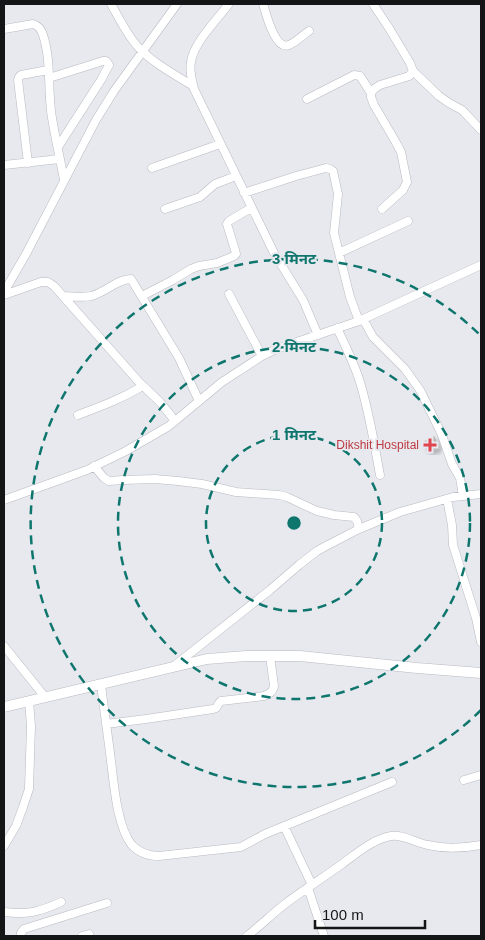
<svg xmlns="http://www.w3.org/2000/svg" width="485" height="940" font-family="Helvetica,'Noto Sans Devanagari',sans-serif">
  <defs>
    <filter id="shadow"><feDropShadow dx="3" dy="3" stdDeviation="2.5" flood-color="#0004"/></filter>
  </defs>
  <rect width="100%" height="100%" fill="#e7e9ef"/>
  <path fill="#bbb4b1" filter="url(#shadow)" d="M 434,436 L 440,448 L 428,453 L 423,442 Z"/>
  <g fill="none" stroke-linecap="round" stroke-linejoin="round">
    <defs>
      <path id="minor" d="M 111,4 C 119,18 127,35 138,47 C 154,64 174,74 193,86
        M 229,4 C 217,19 193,44 191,62 C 189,71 192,80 194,89 L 274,253 L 303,300 L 318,335
        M 263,4 C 266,13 275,51 289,45 C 296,42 303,35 309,31
        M 373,4 L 389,28 L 410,63 L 413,71 L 409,76 L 406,77 L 380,85 L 374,89 L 371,93 L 371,97 L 374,105 L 394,139 L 401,152 L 407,182 L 403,190 L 382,209
        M 4,29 L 33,24 C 39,26 41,29 43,35 C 51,59 48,86 51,111 C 54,134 60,157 64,180
        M 413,71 L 439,96 L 449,103 L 462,110 L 481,130
        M 49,78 L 103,61 L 106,61 L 109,65 L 101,80 L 58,147
        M 307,99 L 354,75 L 360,76 L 371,93
        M 28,163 L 18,80 L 19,77 L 21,75 L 48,70
        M 4,165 L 60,159
        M 152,168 L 220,144
        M 244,193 L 296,176 L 326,168 L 330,169 L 333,171 L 338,194 L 334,233 L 350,297 L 359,321
        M 165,209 L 200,197 L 215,184 L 236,176
        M 339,253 L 408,221
        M 4,292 L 26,254 L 96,120 L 114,91 L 177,4
        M 229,294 L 262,356
        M 4,295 L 41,282 L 48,282 L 54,286 L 139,382 L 160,402 L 175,421
        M 63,296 C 72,296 83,298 91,296 C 105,293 117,279 131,279 L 179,358 L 199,401
        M 142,296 L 173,280 L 191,269 L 199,266 L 217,263 L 234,256 L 236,254 L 235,250 L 227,224 L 229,221 L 251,208
        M 363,319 L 373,337 L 405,369 L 420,390 L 442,435 L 452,464 L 460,478 L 463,496
        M 337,328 C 345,345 353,361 359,379 C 369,410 374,443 380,475
        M 78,415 C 102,406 121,399 143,386
        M 94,466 L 104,478 L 109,481 L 123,480 L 155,479 L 178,481 L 202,484 L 236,492 L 279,495 L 287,497 L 317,511 L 334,515 L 354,517 L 357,521 L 359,529
        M 447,499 L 452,525 L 453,545 L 476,618 L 481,642
        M 4,500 L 87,470 L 126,451 L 169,426 L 222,382 L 262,356 L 279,348 L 359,321 L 481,265
        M 4,646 L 45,697
        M 174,666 L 270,590 L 299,565 L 317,551 L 326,546 L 359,529 L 400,512 L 453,497 L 481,494
        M 101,684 C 104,710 108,736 111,761 C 114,785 117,825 131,844 C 138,852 148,856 159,856 L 241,847 L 265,834 L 392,782
        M 106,724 L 146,719 L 213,709 L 216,708 L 219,703 L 221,701 L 264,696 C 269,694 273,692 274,686 L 270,656
        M 464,780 L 481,775
        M 284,826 L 312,885
        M 4,846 L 16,826 L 23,807 L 29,789 L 31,726 L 29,701
        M 308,888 L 324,936
        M 4,912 C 28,915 39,912 61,902
        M 21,936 L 21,933 L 24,929 L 107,903
        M 82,936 L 89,934
        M 247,936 C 260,926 272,914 285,904 C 303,890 323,878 342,864 C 356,854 373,839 391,836 C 403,834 416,843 428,845 C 445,849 464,848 481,845"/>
      <path id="major" d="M 4,707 L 207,659 L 246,656 L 300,656 L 417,668 L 481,673"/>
    </defs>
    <use href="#minor" stroke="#b8bac0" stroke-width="9"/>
    <use href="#major" stroke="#b8bac0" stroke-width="11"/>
    <use href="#minor" stroke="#fff" stroke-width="8"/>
    <use href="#major" stroke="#fff" stroke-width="10"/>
  </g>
  <g fill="none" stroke="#0f766e" stroke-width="2.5" stroke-dasharray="9 6">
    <circle cx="294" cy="523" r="88"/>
    <circle cx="294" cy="523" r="176"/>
    <path d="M481 710A264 264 0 1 1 481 336"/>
  </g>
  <path fill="#e0444e" stroke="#e7e9ef" stroke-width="2" d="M427.5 437.5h5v5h5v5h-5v5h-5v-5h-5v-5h5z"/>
  <g text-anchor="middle" stroke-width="4" stroke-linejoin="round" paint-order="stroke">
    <g font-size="12" fill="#be3a42" stroke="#e7e9ef" text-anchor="end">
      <text x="419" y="449">Dikshit Hospital</text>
    </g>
  </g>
  <circle cx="294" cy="523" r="8" fill="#0f766e" stroke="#e7e9ef" stroke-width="2.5"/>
  <g font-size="15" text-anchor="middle" font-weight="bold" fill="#0f766e" stroke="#e7e9ef" stroke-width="4" stroke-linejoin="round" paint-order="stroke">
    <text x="294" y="264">3 मिनट</text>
    <text x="294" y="352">2 मिनट</text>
    <text x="294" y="440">1 मिनट</text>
  </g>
  <rect width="485" height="940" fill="none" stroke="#141517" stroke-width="10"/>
  <path d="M315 920v8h110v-8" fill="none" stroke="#141517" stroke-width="2.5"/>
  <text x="322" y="920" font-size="15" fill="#141517" stroke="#e7e9ef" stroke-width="4" paint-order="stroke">100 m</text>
</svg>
